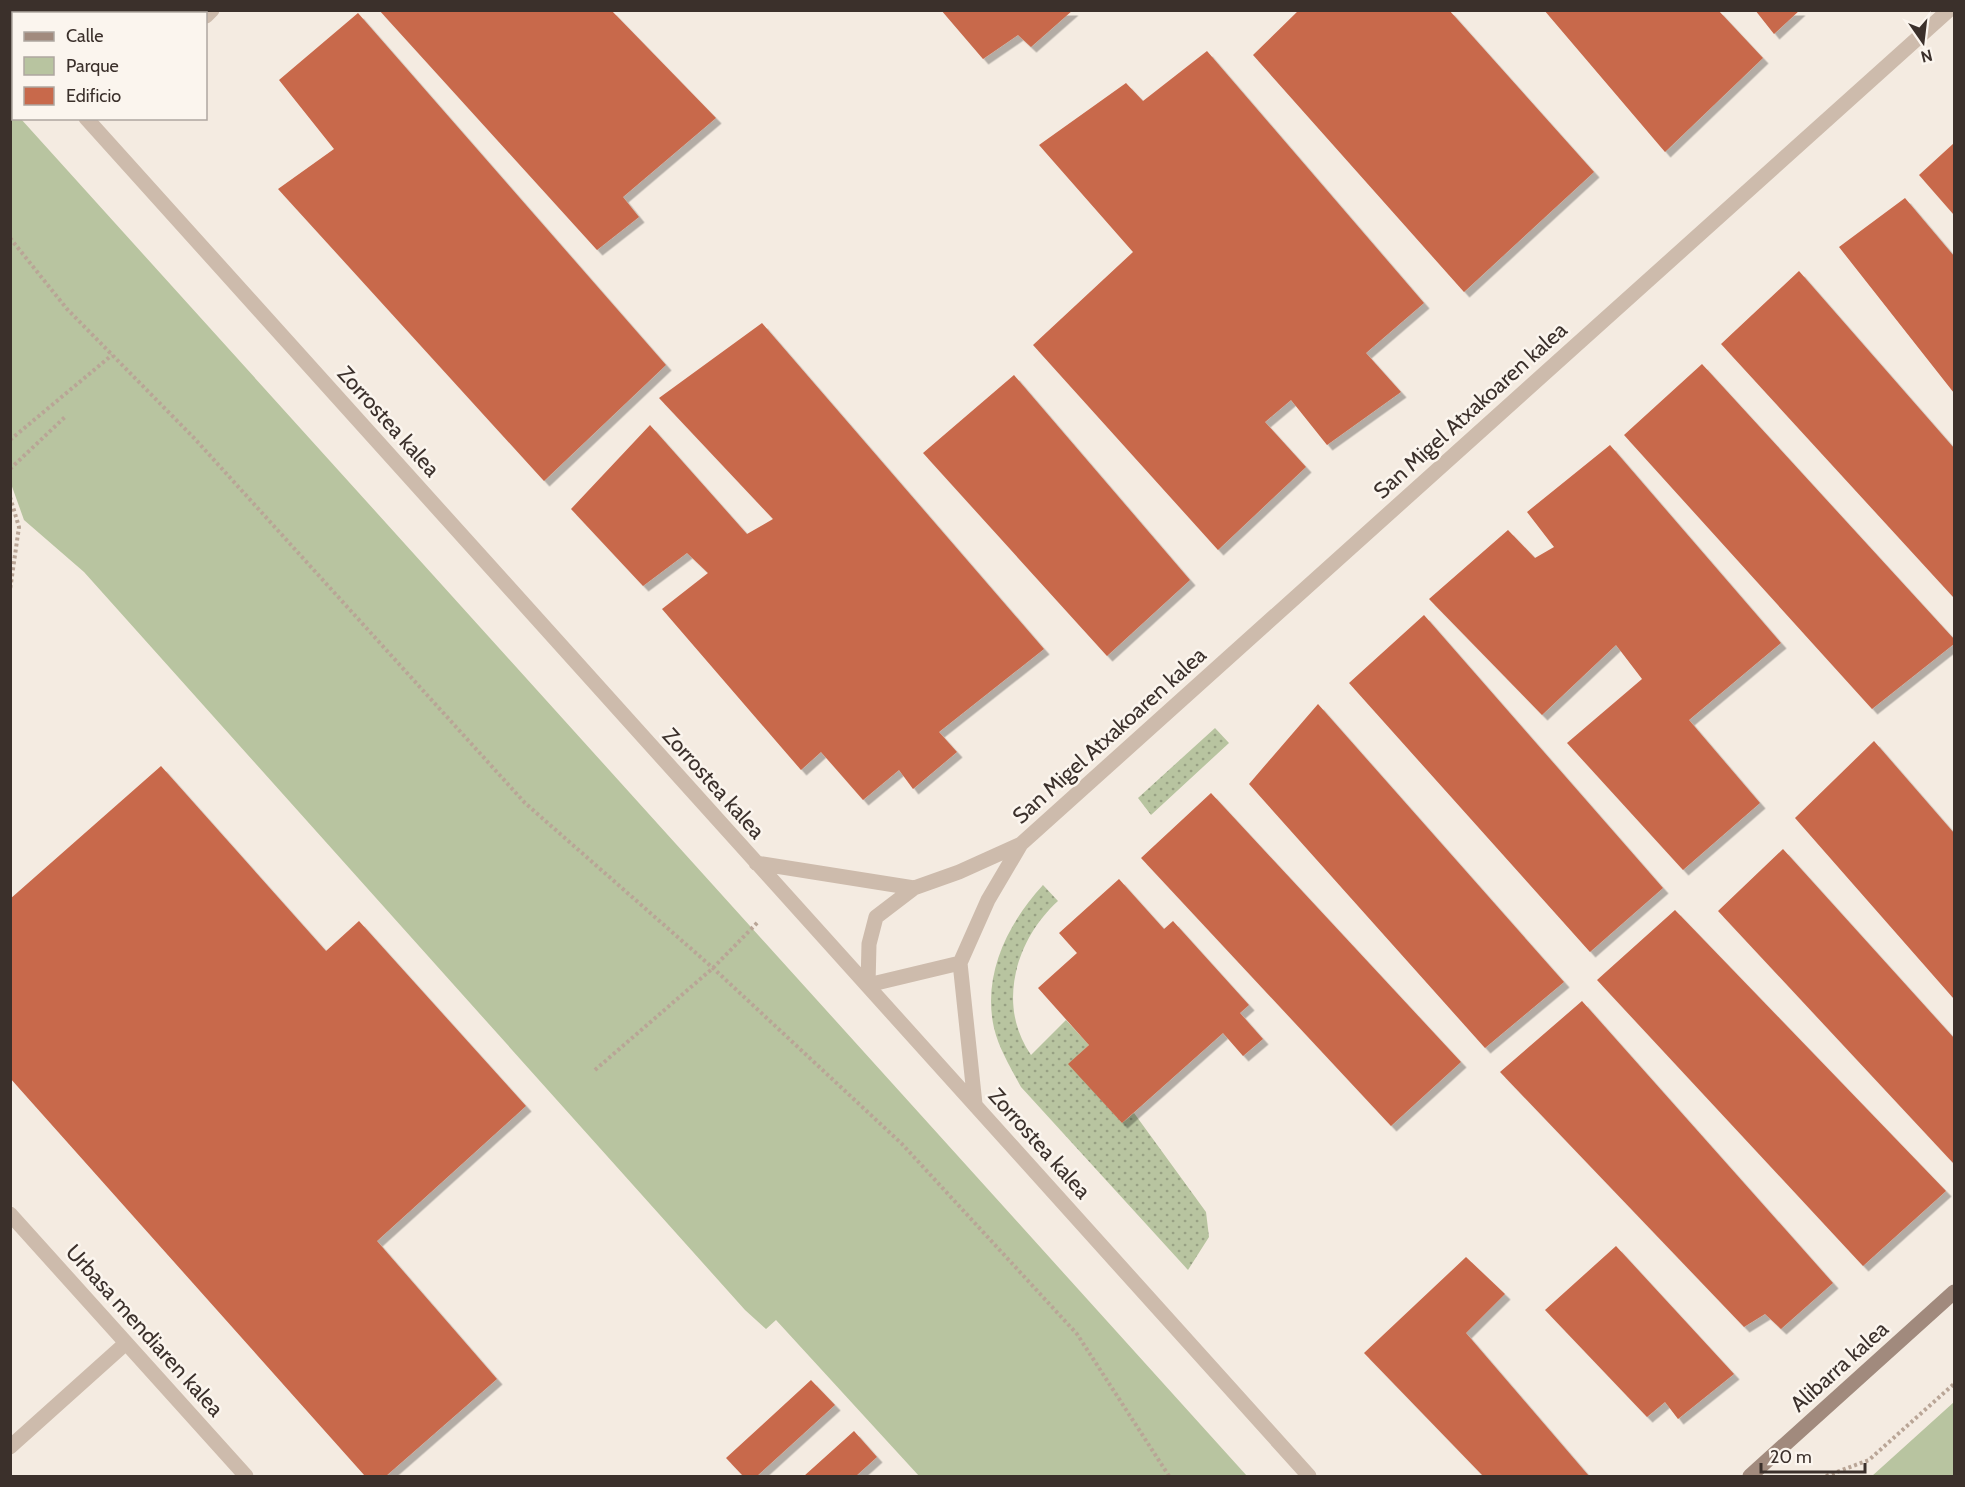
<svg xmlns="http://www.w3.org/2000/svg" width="1965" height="1487" font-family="Cabin,sans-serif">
  <defs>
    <pattern id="grass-dots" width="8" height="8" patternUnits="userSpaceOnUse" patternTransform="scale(1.5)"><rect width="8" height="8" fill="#b8c4a0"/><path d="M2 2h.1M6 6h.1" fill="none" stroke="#97a083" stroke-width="1.8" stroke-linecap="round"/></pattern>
    <filter id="shadow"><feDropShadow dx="5.5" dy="5.5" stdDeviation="0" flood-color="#0004"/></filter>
  </defs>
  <rect width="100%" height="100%" fill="#f4ebe1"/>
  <path fill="url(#grass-dots)" d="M 1215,728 L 1229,743 L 1151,815 L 1138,798 Z
    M 1043,885 L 1058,901 C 1016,939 996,1005 1031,1055 L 1066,1020 L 1089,1045 L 1069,1064 L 1122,1123 L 1134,1113 L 1206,1212 L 1209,1237 L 1188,1270 L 1021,1087 C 1011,1068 999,1049 994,1028 C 982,975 1008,923 1043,885 Z"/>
  <path fill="#b8c4a0" d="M 11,107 L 14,118 L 21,119 L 1247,1476 L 919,1476 L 776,1320 L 766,1329 L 745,1310 L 84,572 L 24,520 L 10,481 Z
    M 1954,1402 L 1954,1476 L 1869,1476 L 1872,1476 Z"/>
  <path fill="#c8694b" filter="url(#shadow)" d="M 379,10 L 611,10 L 716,118 L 623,197 L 639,217 L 597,250 Z
    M 941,10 L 1073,10 L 1031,47 L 1018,35 L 983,59 Z
    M 1299,10 L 1449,10 L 1594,172 L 1464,292 L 1253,55 Z
    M 1544,10 L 1718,10 L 1763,58 L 1665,152 Z
    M 1755,10 L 1800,10 L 1774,34 Z
    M 358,13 L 666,365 L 544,481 L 278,189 L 334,149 L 279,80 Z
    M 1207,51 L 1424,303 L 1366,353 L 1401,392 L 1327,445 L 1291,400 L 1265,422 L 1306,467 L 1218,550 L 1033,345 L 1133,252 L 1039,145 L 1126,83 L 1143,101 Z
    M 1954,143 L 1954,215 L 1919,175 Z
    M 1905,198 L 1954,256 L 1954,393 L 1839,247 Z
    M 1799,271 L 1954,448 L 1954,598 L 1721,344 Z
    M 762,323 L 1044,649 L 939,732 L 957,752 L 913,789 L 899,770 L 863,800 L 821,752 L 801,770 L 662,609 L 708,573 L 687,553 L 643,586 L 571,509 L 650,425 L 747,534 L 773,519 L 659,398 Z
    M 1702,364 L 1954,639 L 1954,644 L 1872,709 L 1624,435 Z
    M 1014,375 L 1190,580 L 1107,656 L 923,453 Z
    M 1610,445 L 1781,643 L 1689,720 L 1760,803 L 1683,870 L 1567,743 L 1642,679 L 1616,645 L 1542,715 L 1429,599 L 1508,530 L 1535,558 L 1554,547 L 1527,512 Z
    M 1424,615 L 1663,888 L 1590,952 L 1349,683 Z
    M 1318,704 L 1564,982 L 1485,1048 L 1249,784 Z
    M 1874,741 L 1954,833 L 1954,999 L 1795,818 Z
    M 161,766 L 326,951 L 359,921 L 526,1106 L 377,1241 L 497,1379 L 386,1476 L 365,1476 L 10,1078 L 10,899 Z
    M 1211,793 L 1461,1062 L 1391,1126 L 1141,858 Z
    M 1783,849 L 1954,1038 L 1954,1164 L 1718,911 Z
    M 1119,879 L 1164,929 L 1173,921 L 1249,1005 L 1240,1013 L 1263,1039 L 1243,1056 L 1223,1033 L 1122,1123 L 1068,1064 L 1089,1045 L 1038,988 L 1077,953 L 1059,933 Z
    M 1675,910 L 1946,1191 L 1863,1266 L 1597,980 Z
    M 1582,1001 L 1833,1283 L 1781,1329 L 1765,1314 L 1744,1327 L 1500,1072 Z
    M 1616,1246 L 1734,1374 L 1678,1419 L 1665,1402 L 1647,1417 L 1545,1310 Z
    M 1466,1257 L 1505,1294 L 1466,1333 L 1589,1476 L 1483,1476 L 1364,1353 Z
    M 811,1380 L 835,1405 L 757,1476 L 743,1476 L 726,1458 Z
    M 854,1431 L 877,1457 L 856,1476 L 804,1476 Z"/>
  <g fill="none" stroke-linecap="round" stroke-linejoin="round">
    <path stroke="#b9a596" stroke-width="4" stroke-dasharray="3 3" stroke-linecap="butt" d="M 10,238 L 67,309 L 195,439 L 525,803 L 713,968 L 902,1144 L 1077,1334 L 1169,1476
      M 10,440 L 112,355
      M 10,469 L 65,417
      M 10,497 L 19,527 L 10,590
      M 595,1070 L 713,968 L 758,922
      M 1826,1476 L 1869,1460 L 1954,1384"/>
    <path stroke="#cdbbac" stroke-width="15" d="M 206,16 L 212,10
      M 10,35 L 14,38
      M 86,118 L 1309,1476
      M 756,863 L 914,888
      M 960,963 L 975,1104
      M 868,985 L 869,944 L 876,917 L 914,888 L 959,872 L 1021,844 L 1949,10
      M 868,985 L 960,963 L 988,900 L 1021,844
      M 10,1214 L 246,1476
      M 10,1447 L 126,1343"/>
    <path stroke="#a18a7d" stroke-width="15" d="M 1750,1476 L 1954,1292"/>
  </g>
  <g text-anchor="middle" stroke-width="5" stroke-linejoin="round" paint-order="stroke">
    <g font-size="22" fill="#3b302b" stroke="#fbf5ee">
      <text transform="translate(1470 410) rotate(-42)" y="8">San Migel Atxakoaren kalea</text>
      <text transform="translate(389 421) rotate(48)" y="8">Zorrostea kalea</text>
      <text transform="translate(1109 735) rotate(-42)" y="8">San Migel Atxakoaren kalea</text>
      <text transform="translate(714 783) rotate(48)" y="8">Zorrostea kalea</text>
      <text transform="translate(1040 1143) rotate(48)" y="8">Zorrostea kalea</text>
      <text transform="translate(145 1330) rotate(48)" y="8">Urbasa mendiaren kalea</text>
      <text transform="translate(1839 1366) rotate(-42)" y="8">Alibarra kalea</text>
    </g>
  </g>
  <rect width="1965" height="1487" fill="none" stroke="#3b302b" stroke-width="24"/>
  <rect x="12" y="12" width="195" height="108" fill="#fbf5ee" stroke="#aea6a0" stroke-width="1.5"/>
  <rect x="24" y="32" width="30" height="9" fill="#a18a7d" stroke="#aea6a0" stroke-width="1.5"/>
  <text x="66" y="42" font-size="18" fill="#3b302b">Calle</text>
  <rect x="24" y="57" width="30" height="18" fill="#b8c4a0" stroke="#aea6a0" stroke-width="1.5"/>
  <text x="66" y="72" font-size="18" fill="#3b302b">Parque</text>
  <rect x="24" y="87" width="30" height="18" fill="#c8694b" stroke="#aea6a0" stroke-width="1.5"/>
  <text x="66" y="102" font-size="18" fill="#3b302b">Edificio</text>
  <g transform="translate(1923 42) rotate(166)" stroke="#fbf5ee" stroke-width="4.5" paint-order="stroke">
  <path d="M0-4.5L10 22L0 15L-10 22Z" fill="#3b302b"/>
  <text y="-9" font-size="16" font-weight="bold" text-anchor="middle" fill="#3b302b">N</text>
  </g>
  <path d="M1761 1463v9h104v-9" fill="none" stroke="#3b302b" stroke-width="3"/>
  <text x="1770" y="1463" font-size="18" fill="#3b302b" stroke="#fbf5ee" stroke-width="4.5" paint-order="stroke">20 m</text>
</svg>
